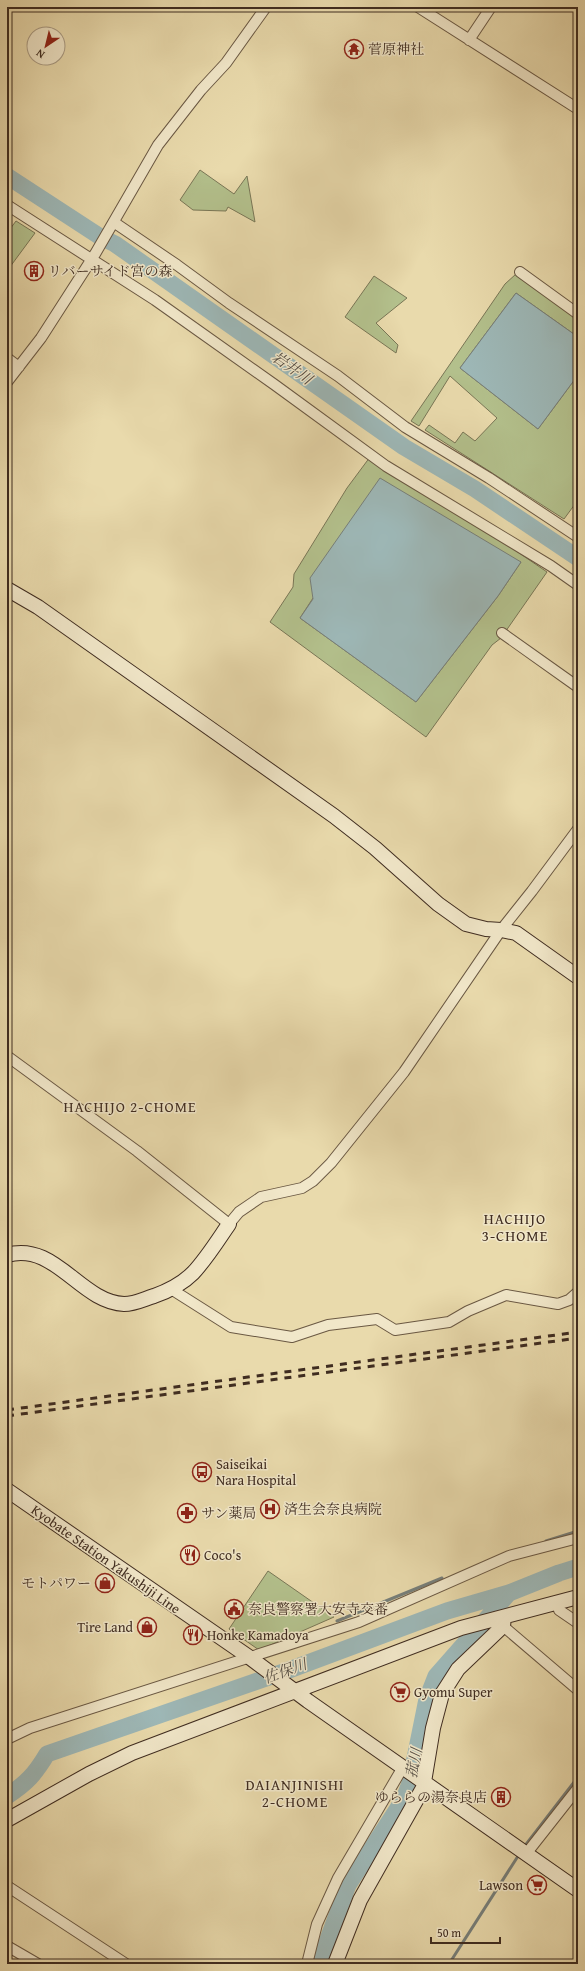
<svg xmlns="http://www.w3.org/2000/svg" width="585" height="1971" font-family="'Gentium Book Plus','Noto Serif JP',serif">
  <rect width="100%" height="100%" fill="#e9daac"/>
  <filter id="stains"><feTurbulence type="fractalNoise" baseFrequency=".005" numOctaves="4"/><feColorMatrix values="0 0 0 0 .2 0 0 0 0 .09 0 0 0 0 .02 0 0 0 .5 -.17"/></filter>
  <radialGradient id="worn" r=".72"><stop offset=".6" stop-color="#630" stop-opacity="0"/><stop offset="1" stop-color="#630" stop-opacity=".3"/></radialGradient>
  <path fill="#b3c08c" stroke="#797656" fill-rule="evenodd" d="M 200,170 L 234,194 L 247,176 L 255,222 L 228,207 L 226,211 L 193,210 L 180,200 Z
    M 16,221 L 35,233 L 7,271 L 7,233 Z
    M 516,274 L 578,319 L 578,337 L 516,293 L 460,368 L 538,429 L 578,375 L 578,500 L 564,519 L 425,430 L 429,425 L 455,443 L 463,432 L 475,441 L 497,418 L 450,376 L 419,426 L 411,421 L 505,284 Z
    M 374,276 L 407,298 L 376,323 L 398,345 L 396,353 L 345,317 Z
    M 370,457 L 380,468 L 503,542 L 547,572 L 501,638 L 492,645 L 426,737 L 270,622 L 293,587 L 294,574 L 347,488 ZM 521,562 L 498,596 L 416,702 L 300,618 L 313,598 Z
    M 268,1571 L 334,1617 L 259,1650 L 229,1629 Z"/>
  <path fill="#9db7b6" stroke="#777f7a" d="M 516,293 L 578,337 L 578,375 L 538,429 L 460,368 Z
    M 380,478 L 521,562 L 498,596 L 416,702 L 300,618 L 313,599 L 310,578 Z"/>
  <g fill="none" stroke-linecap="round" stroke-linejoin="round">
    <path stroke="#777f7a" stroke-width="3" d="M 546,1541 L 578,1531
      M 337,1621 L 442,1578
      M 524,1847 L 578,1777
      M 449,1964 L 520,1853"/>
    <path stroke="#9db7b6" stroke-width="17" d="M 7,176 L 99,236 L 115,244 L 404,447 L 475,489 L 578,558
      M 7,1796 C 27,1783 35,1774 47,1754 L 289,1670 L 447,1611 L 509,1593 L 559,1573 L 578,1567
      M 319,1964 L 348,1885 L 404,1799 L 410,1783 L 427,1699 L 436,1676 L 509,1593"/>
    <defs>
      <path id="street" d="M 418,7 L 578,109
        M 469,40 L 491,7
        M 7,205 L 155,300 L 275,385 L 386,466 L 551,566 L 578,585
        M 115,223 L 177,265 L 229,303 L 338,376 L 405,427 L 489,478 L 578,537
        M 520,272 L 578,314
        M 7,358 L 19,367
        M 7,382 L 41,338 L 95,254 L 158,145 L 201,90 L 226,63 L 266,7
        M 502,633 L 578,687
        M 7,1056 L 137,1151 L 229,1224 L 239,1212 L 261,1197 L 302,1188 L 313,1181 L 331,1163 L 404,1072 L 501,930 L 532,891 L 578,829
        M 171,1289 L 231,1327 L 292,1337 L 328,1325 L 377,1319 L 395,1330 L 449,1322 L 468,1311 L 506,1295 L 558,1304 L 569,1300 L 578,1292
        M 557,1602 L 559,1610 L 578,1623
        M 503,1626 L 578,1690
        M 7,1739 L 30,1728 L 359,1622 L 509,1556 L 578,1538
        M 526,1854 L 578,1788
        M 7,1886 L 126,1964
        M 7,1946 L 38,1964
        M 307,1964 L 317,1924 L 338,1878 L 403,1767"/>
      <path id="secondary" d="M 7,589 L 38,607 L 334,816 L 375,848 L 438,904 L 466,924 L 486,929 L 501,930 L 516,933 L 578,977
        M 7,1255 C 55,1241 80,1302 124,1304 C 135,1304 144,1299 154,1296 C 168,1291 182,1284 193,1273 C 207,1258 218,1240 229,1224
        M 7,1490 L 249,1657 L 308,1701 L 578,1890
        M 7,1820 L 89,1774 L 132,1753 L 461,1628 L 578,1597
        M 335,1964 L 360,1900 L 423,1788 L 433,1728 L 442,1694 L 458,1669 L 503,1626 L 504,1617"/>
    </defs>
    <use href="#street" stroke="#6a5843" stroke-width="12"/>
    <use href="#secondary" stroke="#3f2c20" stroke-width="16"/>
    <use href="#street" stroke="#f1e7c9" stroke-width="10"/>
    <use href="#secondary" stroke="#f1e7c9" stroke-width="14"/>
    <path stroke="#3f2c20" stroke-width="3" stroke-dasharray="7 7" stroke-linecap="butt" d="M 7,1410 L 578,1332
      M 7,1416 L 578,1338"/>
  </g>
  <defs>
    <symbol id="temple-ring" viewBox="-11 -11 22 22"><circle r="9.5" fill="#f1e7c9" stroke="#8f2418" stroke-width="1.5"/><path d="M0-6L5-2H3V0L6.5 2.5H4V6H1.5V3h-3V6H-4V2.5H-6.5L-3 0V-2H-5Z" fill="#8f2418"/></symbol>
    <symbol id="building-ring" viewBox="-11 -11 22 22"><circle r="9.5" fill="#f1e7c9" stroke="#8f2418" stroke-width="1.5"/><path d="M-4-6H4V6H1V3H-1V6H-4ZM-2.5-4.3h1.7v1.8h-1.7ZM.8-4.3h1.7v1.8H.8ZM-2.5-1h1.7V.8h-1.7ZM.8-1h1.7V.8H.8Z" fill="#8f2418"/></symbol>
    <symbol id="bus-ring" viewBox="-11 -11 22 22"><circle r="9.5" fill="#f1e7c9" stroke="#8f2418" stroke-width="1.5"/><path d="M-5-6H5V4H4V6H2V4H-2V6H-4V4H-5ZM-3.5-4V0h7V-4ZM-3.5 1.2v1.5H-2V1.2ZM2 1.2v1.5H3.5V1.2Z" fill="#8f2418"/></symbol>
    <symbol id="hospital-ring" viewBox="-11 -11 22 22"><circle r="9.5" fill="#f1e7c9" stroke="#8f2418" stroke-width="1.5"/><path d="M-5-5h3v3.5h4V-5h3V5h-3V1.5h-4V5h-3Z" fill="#8f2418"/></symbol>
    <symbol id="pharmacy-ring" viewBox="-11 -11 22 22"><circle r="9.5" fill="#f1e7c9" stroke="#8f2418" stroke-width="1.5"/><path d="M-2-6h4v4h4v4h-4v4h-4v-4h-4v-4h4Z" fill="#8f2418"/></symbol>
    <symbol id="restaurant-ring" viewBox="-11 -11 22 22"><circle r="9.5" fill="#f1e7c9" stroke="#8f2418" stroke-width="1.5"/><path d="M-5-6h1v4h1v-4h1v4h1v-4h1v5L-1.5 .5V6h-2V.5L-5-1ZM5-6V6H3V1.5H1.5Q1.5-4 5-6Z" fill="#8f2418"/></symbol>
    <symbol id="shop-ring" viewBox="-11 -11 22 22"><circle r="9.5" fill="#f1e7c9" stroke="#8f2418" stroke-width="1.5"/><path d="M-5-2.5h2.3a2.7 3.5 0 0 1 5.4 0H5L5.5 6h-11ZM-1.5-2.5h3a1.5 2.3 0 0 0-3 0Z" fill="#8f2418"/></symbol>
    <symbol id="civic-ring" viewBox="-11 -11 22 22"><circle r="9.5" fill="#f1e7c9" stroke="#8f2418" stroke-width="1.5"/><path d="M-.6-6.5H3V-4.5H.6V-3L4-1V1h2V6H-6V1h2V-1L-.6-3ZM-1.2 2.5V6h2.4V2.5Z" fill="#8f2418"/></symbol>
    <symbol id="supermarket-ring" viewBox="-11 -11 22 22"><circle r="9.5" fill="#f1e7c9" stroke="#8f2418" stroke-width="1.5"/><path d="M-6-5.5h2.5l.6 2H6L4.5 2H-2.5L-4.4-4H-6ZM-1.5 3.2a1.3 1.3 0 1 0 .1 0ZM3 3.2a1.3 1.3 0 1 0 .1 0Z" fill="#8f2418"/></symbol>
  </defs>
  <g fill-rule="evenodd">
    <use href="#temple-ring" x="343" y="38" width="22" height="22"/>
    <use href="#building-ring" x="23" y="260" width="22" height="22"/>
    <use href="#bus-ring" x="191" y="1461" width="22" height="22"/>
    <use href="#hospital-ring" x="259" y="1498" width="22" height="22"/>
    <use href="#pharmacy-ring" x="176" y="1502" width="22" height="22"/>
    <use href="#restaurant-ring" x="179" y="1544" width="22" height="22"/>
    <use href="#shop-ring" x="94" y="1572" width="22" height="22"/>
    <use href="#civic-ring" x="223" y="1598" width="22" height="22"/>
    <use href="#shop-ring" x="136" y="1616" width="22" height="22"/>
    <use href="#restaurant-ring" x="182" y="1624" width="22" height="22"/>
    <use href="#supermarket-ring" x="389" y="1681" width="22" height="22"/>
    <use href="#building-ring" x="490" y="1786" width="22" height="22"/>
    <use href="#supermarket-ring" x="526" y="1874" width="22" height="22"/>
  </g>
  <g text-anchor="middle" stroke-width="3" stroke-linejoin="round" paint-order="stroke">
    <g font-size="14" fill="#3f2c20" stroke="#f1e7c9" text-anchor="start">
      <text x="368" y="54">菅原神社</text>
      <text x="48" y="276">リバーサイド宮の森</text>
      <text x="216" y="1469">Saiseikai<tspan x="216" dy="16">Nara Hospital</tspan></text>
      <text x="284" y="1514">済生会奈良病院</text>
      <text x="201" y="1518">サン薬局</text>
      <text x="204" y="1560">Coco's</text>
      <text x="91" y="1588" text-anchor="end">モトパワー</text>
      <text x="248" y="1614">奈良警察署大安寺交番</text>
      <text x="133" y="1632" text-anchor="end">Tire Land</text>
      <text x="207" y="1640">Honke Kamadoya</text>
      <text x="414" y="1697">Gyomu Super</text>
      <text x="487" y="1802" text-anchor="end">ゆららの湯奈良店</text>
      <text x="523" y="1890" text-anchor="end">Lawson</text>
    </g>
    <g font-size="14" fill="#3f2c20" stroke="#f1e7c9">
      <text transform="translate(106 1559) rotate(35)" y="5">Kyobate Station Yakushiji Line</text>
    </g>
    <g font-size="15" font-style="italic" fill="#564f46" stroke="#f1e7c9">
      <text transform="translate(292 368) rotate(35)" y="5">岩井川</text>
      <text transform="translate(285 1671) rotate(-20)" y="5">佐保川</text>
      <text transform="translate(414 1763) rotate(-79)" y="5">菰川</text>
    </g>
    <g font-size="15" letter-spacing="1" fill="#3f2c20" stroke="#f1e7c9">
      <text x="130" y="1112">HACHIJO 2-CHOME</text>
      <text x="515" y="1224">HACHIJO<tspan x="515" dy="17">3-CHOME</tspan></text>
      <text x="295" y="1790">DAIANJINISHI<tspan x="295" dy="17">2-CHOME</tspan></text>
    </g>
  </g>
  <rect width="585" height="1971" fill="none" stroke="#e9daac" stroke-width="24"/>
  <rect x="8" y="8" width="569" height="1955" fill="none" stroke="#3f2c20" stroke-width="2"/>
  <rect x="12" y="12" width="561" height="1947" fill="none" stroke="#3f2c20"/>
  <g transform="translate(46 46) rotate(215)"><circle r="19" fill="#f1e7c9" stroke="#aa9c85"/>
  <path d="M0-3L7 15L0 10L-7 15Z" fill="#8f2418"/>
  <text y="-6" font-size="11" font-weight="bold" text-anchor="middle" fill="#3f2c20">N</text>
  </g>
  <path d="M431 1937v6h69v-6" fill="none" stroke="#3f2c20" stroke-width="2"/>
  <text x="437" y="1937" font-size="12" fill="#3f2c20" stroke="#f1e7c9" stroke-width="3" paint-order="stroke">50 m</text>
  <rect width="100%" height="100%" filter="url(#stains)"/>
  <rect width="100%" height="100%" fill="url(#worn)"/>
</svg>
